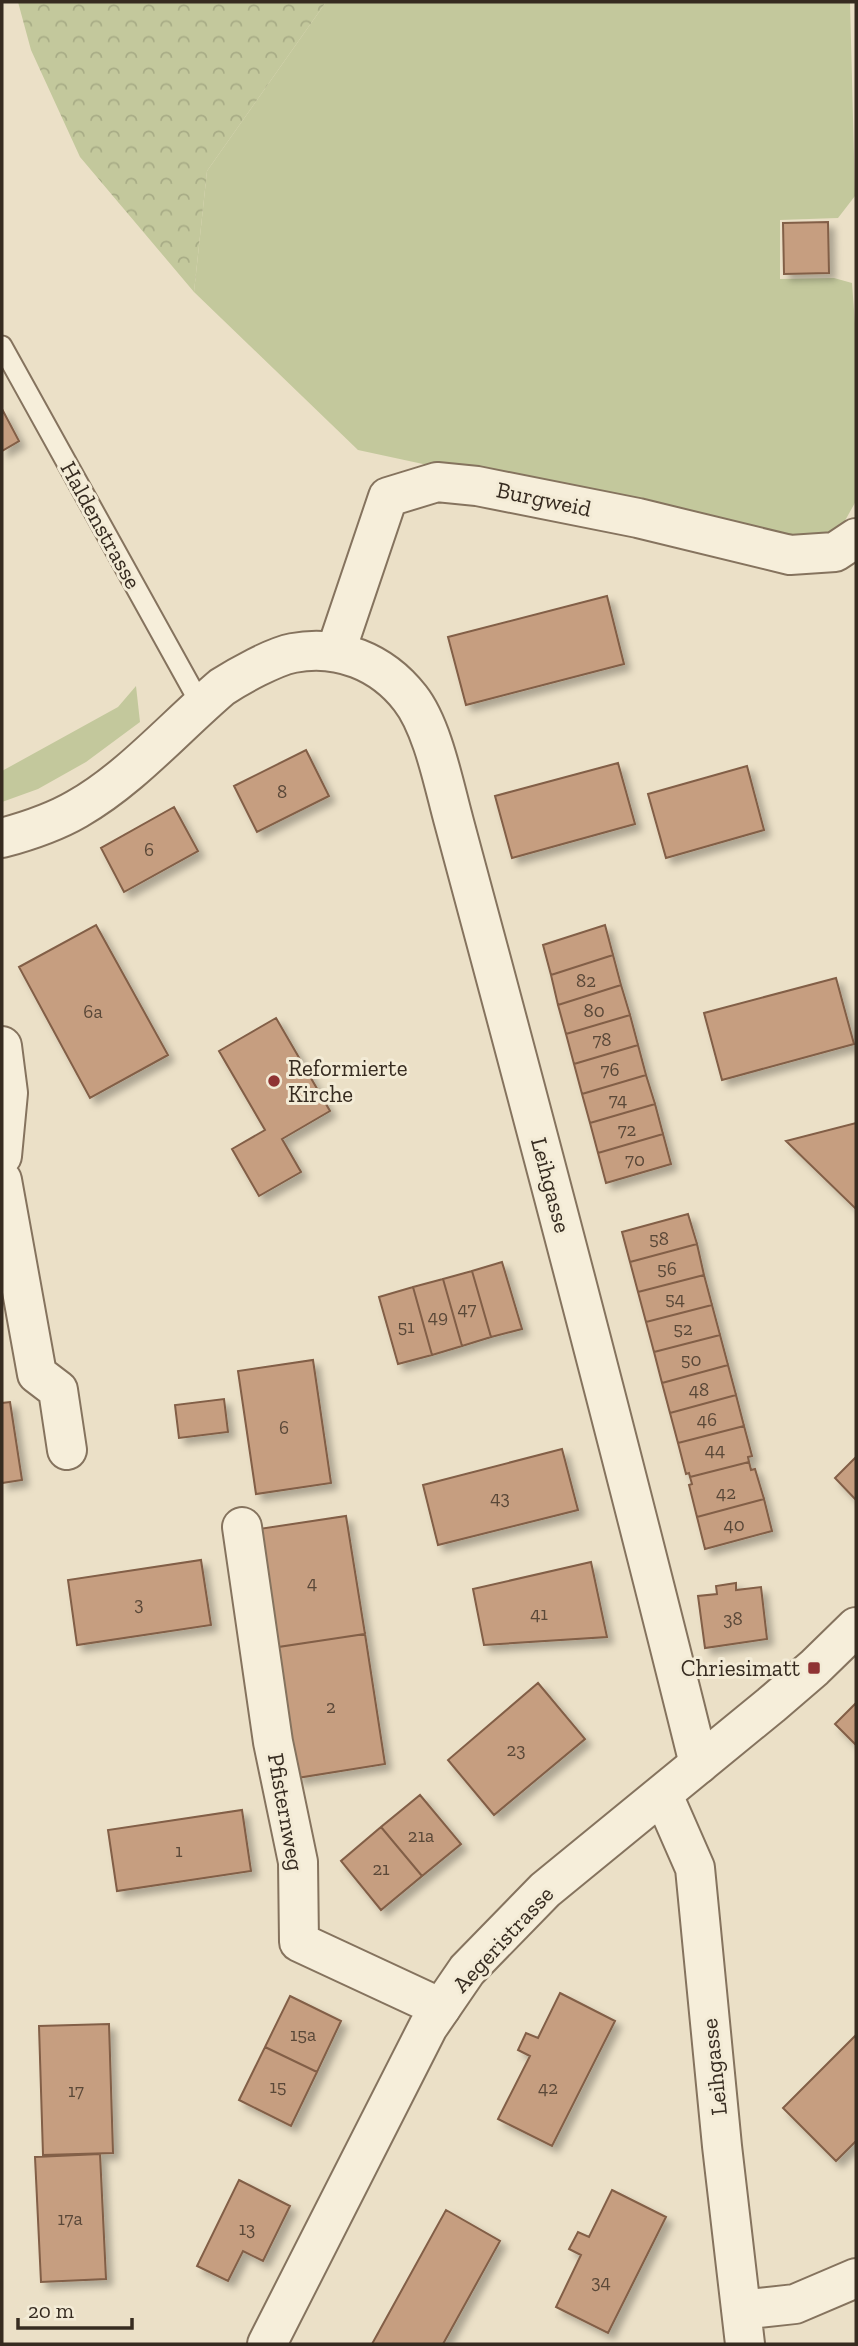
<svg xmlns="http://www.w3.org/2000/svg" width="858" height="2346" font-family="'Zilla Slab',serif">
  <defs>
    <pattern id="forest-crowns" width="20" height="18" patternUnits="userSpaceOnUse" patternTransform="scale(1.75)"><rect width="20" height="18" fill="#c3c89c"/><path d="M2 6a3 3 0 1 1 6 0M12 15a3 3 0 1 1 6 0" fill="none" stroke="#a8ac86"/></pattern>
    <filter id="shadow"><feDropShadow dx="6" dy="6" stdDeviation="3.5" flood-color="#0004"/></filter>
  </defs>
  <rect width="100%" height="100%" fill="#ebe0c7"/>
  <path fill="#c3c89c" d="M 326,2 L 850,2 L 855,196 L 838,218 L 780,220 L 780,279 L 834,278 L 852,283 L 856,337 L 856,501 L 842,526 L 815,538 L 785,542 L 358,450 L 194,292 L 207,171 Z
    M 136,686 L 140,722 L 86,762 L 38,789 L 2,802 L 2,771 L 118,707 Z"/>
  <path fill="url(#forest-crowns)" d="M 18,2 L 326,2 L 207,171 L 194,292 L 80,157 L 31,50 Z"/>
  <path fill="#c69e80" stroke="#825e46" stroke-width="2" filter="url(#shadow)" d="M 828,222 L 829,273 L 784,274 L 783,223 Z
    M 2,409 L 19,441 L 2,451 Z
    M 607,596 L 624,664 L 466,705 L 448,637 Z
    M 306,750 L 329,796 L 257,832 L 234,786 Z
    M 618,763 L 635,824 L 512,858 L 495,796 Z
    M 747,766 L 764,830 L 666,858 L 648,794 Z
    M 174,807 L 198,851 L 124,892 L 101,848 Z
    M 96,925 L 168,1055 L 90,1098 L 19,967 Z
    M 605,925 L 613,955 L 551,975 L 543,945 Z
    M 613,955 L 621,985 L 558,1005 L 551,975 Z
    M 836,978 L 854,1044 L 722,1080 L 704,1013 Z
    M 621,985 L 630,1015 L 566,1034 L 558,1005 Z
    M 630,1015 L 638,1045 L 574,1064 L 566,1034 Z
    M 276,1018 L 330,1111 L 282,1139 L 301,1172 L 259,1196 L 232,1149 L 265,1130 L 219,1051 Z
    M 638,1045 L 646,1075 L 582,1094 L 574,1064 Z
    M 646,1075 L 655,1104 L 590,1123 L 582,1094 Z
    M 655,1104 L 663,1134 L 598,1153 L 590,1123 Z
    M 856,1123 L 856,1209 L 786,1141 Z
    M 663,1134 L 671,1164 L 606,1183 L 598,1153 Z
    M 688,1214 L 697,1244 L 630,1262 L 622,1232 Z
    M 697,1244 L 704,1275 L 638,1292 L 630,1262 Z
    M 502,1262 L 522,1329 L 491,1337 L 472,1271 Z
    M 472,1271 L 491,1337 L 462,1346 L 443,1279 Z
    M 704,1275 L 712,1305 L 646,1322 L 638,1292 Z
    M 443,1279 L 462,1346 L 432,1355 L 413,1287 Z
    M 413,1287 L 432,1355 L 398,1364 L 379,1297 Z
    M 712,1305 L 720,1335 L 654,1352 L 646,1322 Z
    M 720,1335 L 728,1365 L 662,1383 L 654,1352 Z
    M 313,1360 L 331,1483 L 256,1494 L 238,1371 Z
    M 728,1365 L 736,1395 L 670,1413 L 662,1383 Z
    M 736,1395 L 744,1426 L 678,1443 L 670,1413 Z
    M 224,1399 L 228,1432 L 179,1438 L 175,1405 Z
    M 10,1402 L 22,1480 L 2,1483 L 2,1403 Z
    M 744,1426 L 752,1456 L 748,1457 L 749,1462 L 690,1477 L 689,1473 L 686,1474 L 678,1443 Z
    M 562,1449 L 578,1510 L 438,1545 L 423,1485 Z
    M 856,1457 L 856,1500 L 835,1478 Z
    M 749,1462 L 751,1470 L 755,1469 L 764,1499 L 697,1517 L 689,1485 L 692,1484 L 690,1477 Z
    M 764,1499 L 772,1531 L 705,1549 L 697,1517 Z
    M 346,1516 L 365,1634 L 278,1647 L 259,1529 Z
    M 201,1560 L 211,1625 L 77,1645 L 68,1580 Z
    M 591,1562 L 607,1637 L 484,1645 L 473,1589 Z
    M 736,1583 L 736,1590 L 761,1587 L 767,1639 L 705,1648 L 698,1596 L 717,1594 L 716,1586 Z
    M 365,1634 L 385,1764 L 297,1778 L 278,1647 Z
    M 538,1683 L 585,1739 L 494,1815 L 448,1760 Z
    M 856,1703 L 856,1745 L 835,1724 Z
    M 420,1795 L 461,1844 L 422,1876 L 381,1827 Z
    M 242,1810 L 251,1871 L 117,1891 L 108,1830 Z
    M 381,1827 L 422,1876 L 381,1910 L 341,1861 Z
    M 560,1993 L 615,2021 L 552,2146 L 498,2119 L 530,2056 L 518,2050 L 526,2033 L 538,2038 Z
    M 290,1996 L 341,2021 L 317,2072 L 265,2047 Z
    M 109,2024 L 113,2153 L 43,2155 L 39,2026 Z
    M 856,2035 L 856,2141 L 836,2161 L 783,2108 Z
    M 265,2047 L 317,2072 L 291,2126 L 239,2100 Z
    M 100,2154 L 106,2279 L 41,2282 L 35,2157 Z
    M 239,2180 L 290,2206 L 263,2261 L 243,2251 L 228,2281 L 197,2266 Z
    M 612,2190 L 666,2217 L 608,2333 L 556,2307 L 581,2255 L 569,2249 L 578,2232 L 589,2237 Z
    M 446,2210 L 500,2241 L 443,2344 L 372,2344 Z"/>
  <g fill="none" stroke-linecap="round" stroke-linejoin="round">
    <defs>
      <path id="service" d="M 2,346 L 201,705"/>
      <path id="minor" d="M 336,651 L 388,497 L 437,482 L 477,486 L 638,518 L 790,555 L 835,552 L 856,538
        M 2,838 C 28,831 53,823 77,809 C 130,779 175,727 222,687 C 239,676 273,657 293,653 C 338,644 382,662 410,698 C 433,727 444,786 454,822 C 466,867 478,912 490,956 C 562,1225 632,1494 699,1764
        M 2,1046 L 8,1093 L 2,1156
        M 2,1180 L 37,1374 L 58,1390 L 67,1450
        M 242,1527 L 273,1742 L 298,1862 L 299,1942 L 441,2008
        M 663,1795 L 695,1868 L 722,2146 L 745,2344
        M 741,2310 L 795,2304 L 856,2278"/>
      <path id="tertiary" d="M 267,2344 L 428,2027 L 467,1970 L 545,1890 L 771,1705 L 814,1668 L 856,1627"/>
    </defs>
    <use href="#service" stroke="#85735e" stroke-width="23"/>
    <use href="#minor" stroke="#85735e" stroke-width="42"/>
    <use href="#tertiary" stroke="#85735e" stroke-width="42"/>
    <use href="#service" stroke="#f6eeda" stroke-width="19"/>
    <use href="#minor" stroke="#f6eeda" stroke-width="38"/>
    <use href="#tertiary" stroke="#f6eeda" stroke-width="38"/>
  </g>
  <g fill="#8f3333" stroke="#f3ebd6" stroke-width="2.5">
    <circle cx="274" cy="1081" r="7"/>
    <rect x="807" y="1661" width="14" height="14" rx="3.5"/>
  </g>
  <g text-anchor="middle" stroke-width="6" stroke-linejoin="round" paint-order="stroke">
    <g font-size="19" fill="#5a4838">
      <text x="282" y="798">8</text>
      <text x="149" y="856">6</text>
      <text x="586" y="987">82</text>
      <text x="594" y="1017">80</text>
      <text x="93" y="1018">6a</text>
      <text x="602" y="1046">78</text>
      <text x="610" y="1076">76</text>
      <text x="618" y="1106">74</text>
      <text x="627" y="1136">72</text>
      <text x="635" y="1166">70</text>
      <text x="659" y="1245">58</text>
      <text x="667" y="1275">56</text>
      <text x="675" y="1305">54</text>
      <text x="467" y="1315">47</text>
      <text x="438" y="1323">49</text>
      <text x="406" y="1333">51</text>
      <text x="683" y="1335">52</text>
      <text x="691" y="1366">50</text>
      <text x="699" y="1396">48</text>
      <text x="707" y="1426">46</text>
      <text x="284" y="1434">6</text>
      <text x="715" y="1456">44</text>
      <text x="726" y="1499">42</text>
      <text x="500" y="1504">43</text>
      <text x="734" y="1531">40</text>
      <text x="312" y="1589">4</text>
      <text x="139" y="1610">3</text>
      <text x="539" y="1620">41</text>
      <text x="733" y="1625">38</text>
      <text x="331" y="1713">2</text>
      <text x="516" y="1756">23</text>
      <text x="421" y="1842">21a</text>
      <text x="179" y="1857">1</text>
      <text x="381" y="1875">21</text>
      <text x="303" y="2041">15a</text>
      <text x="278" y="2093">15</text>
      <text x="548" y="2094">42</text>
      <text x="76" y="2097">17</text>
      <text x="70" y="2225">17a</text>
      <text x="247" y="2235">13</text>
      <text x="601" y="2288">34</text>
    </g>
    <g font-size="23" fill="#362b20" stroke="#f3ebd6">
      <text transform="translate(544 499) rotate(12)" y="8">Burgweid</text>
      <text transform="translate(101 525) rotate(61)" y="8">Haldenstrasse</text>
      <text transform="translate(551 1185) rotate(75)" y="8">Leihgasse</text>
      <text transform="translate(286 1812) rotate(80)" y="8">Pfisternweg</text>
      <text transform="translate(503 1939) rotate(-47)" y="8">Aegeristrasse</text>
      <text transform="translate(714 2067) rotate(-96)" y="8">Leihgasse</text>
    </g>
    <g font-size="23" fill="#362b20" stroke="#f3ebd6" text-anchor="start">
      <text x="288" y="1076">Reformierte<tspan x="288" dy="26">Kirche</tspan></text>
      <text x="800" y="1676" text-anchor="end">Chriesimatt</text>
    </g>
  </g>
  <rect width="858" height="2346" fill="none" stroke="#362b20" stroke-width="7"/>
  <path d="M18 2318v10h114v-10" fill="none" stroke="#362b20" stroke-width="3.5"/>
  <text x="28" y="2318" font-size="21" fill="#362b20" stroke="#f3ebd6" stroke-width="5" paint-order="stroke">20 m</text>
</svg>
